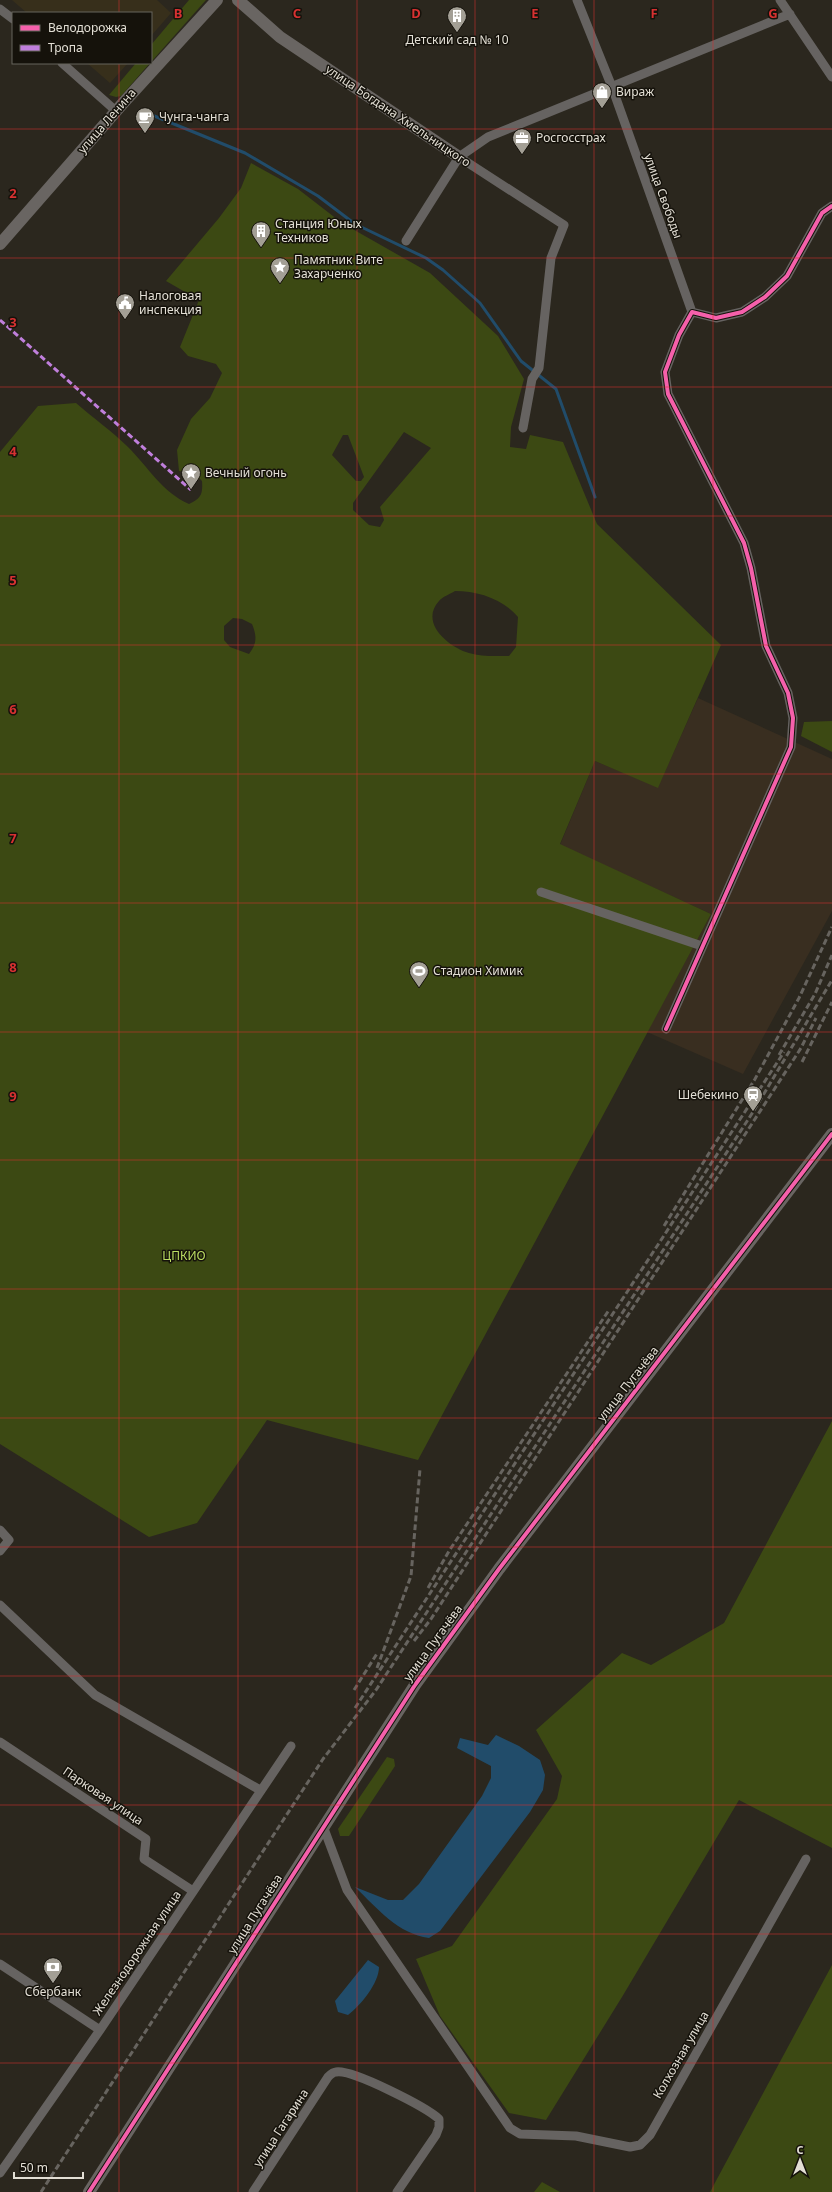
<svg xmlns="http://www.w3.org/2000/svg" width="832" height="2192" font-family="'Noto Sans',sans-serif">
  <rect width="100%" height="100%" fill="#2b271e"/>
  <path fill="#372f1b" d="M 12,0 L 157,0 L 171,13 L 151,36 L 151,13 L 27,13 Z
    M 87,63 L 128,63 L 110,83 Z"/>
  <path fill="#392e20" d="M 698,698 L 832,759 L 832,911 L 743,1074 L 647,1032 L 711,914 L 560,845 L 595,761 L 658,787 Z"/>
  <path fill="#3c4913" fill-rule="evenodd" d="M 189,0 L 206,0 L 151,62 L 151,45 Z
    M 136,63 L 150,63 L 121,96 L 116,97 L 109,95 Z
    M 251,163 L 298,189 L 342,223 L 430,273 L 498,336 L 524,379 L 511,427 L 510,447 L 526,449 L 530,435 L 563,442 L 597,524 L 721,645 L 658,788 L 595,761 L 560,844 L 711,914 L 418,1460 L 267,1420 L 197,1523 L 149,1537 L 0,1444 L 0,452 L 38,406 L 76,403 C 93,418 112,431 128,447 C 148,467 163,493 189,504 C 201,499 203,494 202,481 L 195,474 L 179,471 L 177,450 L 191,419 L 210,398 L 222,373 L 216,364 L 188,356 L 180,347 L 199,300 L 166,281 L 219,218 L 241,188 ZM 404,432 L 431,448 L 380,507 L 384,520 L 380,527 L 369,525 L 353,510 L 353,503 ZM 343,435 L 348,435 L 364,477 L 361,481 L 356,481 L 332,455 ZM 455,591 C 478,591 503,599 518,617 L 516,647 L 509,656 C 496,656 481,657 469,653 C 449,647 419,623 439,601 C 442,597 450,594 455,591 ZM 233,618 L 242,619 L 252,624 C 257,636 257,644 249,654 L 230,647 L 224,640 L 224,626 Z
    M 832,721 L 832,752 L 801,736 L 804,722 Z
    M 832,1421 L 832,1848 L 739,1800 L 622,1997 L 546,2120 L 509,2113 L 440,2016 L 416,1959 L 452,1946 L 557,1799 L 562,1776 L 536,1730 L 622,1653 L 651,1665 L 724,1623 Z
    M 387,1757 L 394,1759 L 395,1766 L 349,1836 L 340,1836 L 338,1829 Z
    M 832,1965 L 832,2192 L 710,2192 Z
    M 542,2182 L 560,2192 L 534,2192 Z"/>
  <path fill="#214c6a" d="M 496,1735 L 519,1746 L 540,1760 L 545,1775 L 543,1790 L 530,1812 L 440,1931 L 429,1938 C 398,1934 377,1908 355,1887 L 388,1900 L 403,1900 L 419,1884 L 482,1796 L 491,1778 L 491,1766 L 457,1748 L 460,1738 L 488,1745 Z
    M 368,1960 L 379,1967 C 379,1983 361,2005 348,2015 L 338,2012 L 335,2001 Z"/>
  <g fill="none" stroke-linecap="round" stroke-linejoin="round">
    <path stroke="#214c6a" stroke-width="3" d="M 147,113 L 245,153 L 318,196 L 355,224 L 426,258 L 443,270 L 480,303 L 521,361 L 556,389 L 595,497"/>
    <path stroke="#666361" stroke-width="9" d="M 577,0 L 612,87 L 692,312
      M 780,0 L 832,77
      M 0,9 L 13,19
      M 62,63 L 116,111
      M 459,157 L 564,225 L 551,258 L 539,368 L 532,379 L 523,428
      M 406,241 L 459,157 L 488,137 L 790,14
      M 541,892 L 702,946
      M 666,1029 L 791,747 L 793,718 L 788,693 L 766,646 L 751,568 L 744,543 L 668,394 L 665,372 L 679,335 L 692,312 L 716,318 L 742,312 L 765,297 L 787,276 L 822,213 L 832,206
      M 0,1530 L 9,1540 L 0,1551
      M 0,1605 L 95,1695 L 260,1790
      M 0,1742 L 146,1839 L 144,1859 L 193,1891
      M 323,1826 L 347,1890 L 510,2128 L 520,2134 L 576,2136 L 630,2147 L 640,2145 L 650,2135 L 806,1859
      M 0,1964 L 100,2030
      M 0,2173 L 100,2030 L 291,1746
      M 253,2192 L 328,2077 C 330,2075 334,2072 336,2072 C 352,2069 426,2107 439,2119 L 439,2127 L 436,2135 L 397,2192"/>
    <path stroke="#696562" stroke-width="12" d="M 238,0 L 280,37 L 459,157
      M 0,244 L 124,102 L 217,0
      M 89,2192 L 415,1685 L 499,1569 L 832,1134"/>
    <path stroke="#67645f" stroke-width="3" stroke-dasharray="6 3" stroke-linecap="butt" d="M 779,1055 L 815,994 L 832,955
      M 802,1062 L 832,1002
      M 664,1226 L 755,1079 L 799,998 L 832,927
      M 428,1588 L 449,1551 L 609,1310
      M 414,1641 L 431,1619 L 801,1048 L 816,1018
      M 377,1668 L 411,1576 L 420,1469
      M 354,1690 L 378,1652
      M 355,1708 L 784,1052
      M 41,2192 L 323,1759 L 376,1690 L 593,1358 L 753,1112 L 832,980"/>
    <path stroke="#c07fdc" stroke-width="3" stroke-dasharray="6 3" stroke-linecap="butt" d="M 0,320 L 191,490"/>
    <defs>
      <path id="cycleway" d="M 666,1029 L 791,747 L 793,718 L 788,693 L 766,646 L 751,568 L 744,543 L 668,394 L 665,372 L 679,335 L 692,312 L 716,318 L 742,312 L 765,297 L 787,276 L 822,213 L 832,206
        M 89,2192 L 415,1685 L 499,1569 L 832,1134"/>
    </defs>
    <use href="#cycleway" stroke="#15120b" stroke-width="6"/>
    <use href="#cycleway" stroke="#f560ab" stroke-width="4"/>
  </g>
  <path fill="none" stroke="#d73131" stroke-width="1" stroke-opacity="0.55" d="M 119,0 L 119,13M 238,0 L 238,2192M 357,0 L 357,2192M 475,0 L 475,2192M 594,0 L 594,2192M 713,0 L 713,2192M 119,63 L 119,2192M 0,129 L 832,129M 0,258 L 832,258M 0,387 L 832,387M 0,516 L 832,516M 0,645 L 832,645M 0,774 L 832,774M 0,903 L 832,903M 0,1032 L 832,1032M 0,1160 L 832,1160M 0,1289 L 832,1289M 0,1418 L 832,1418M 0,1547 L 832,1547M 0,1676 L 832,1676M 0,1805 L 832,1805M 0,1934 L 832,1934M 0,2063 L 832,2063"/>
  <defs>
    <symbol id="building-pin" viewBox="-11 -11 22 30"><path d="M0 17L-7.5 6A9.5 9.5 0 1 1 7.5 6Z" fill="#a39f95" stroke="#15120b"/><path d="M-4-6H4V6H1V3H-1V6H-4ZM-2.5-4.3h1.7v1.8h-1.7ZM.8-4.3h1.7v1.8H.8ZM-2.5-1h1.7V.8h-1.7ZM.8-1h1.7V.8H.8Z" fill="#fff"/></symbol>
    <symbol id="shop-pin" viewBox="-11 -11 22 30"><path d="M0 17L-7.5 6A9.5 9.5 0 1 1 7.5 6Z" fill="#a39f95" stroke="#15120b"/><path d="M-5-2.5h2.3a2.7 3.5 0 0 1 5.4 0H5L5.5 6h-11ZM-1.5-2.5h3a1.5 2.3 0 0 0-3 0Z" fill="#fff"/></symbol>
    <symbol id="cafe-pin" viewBox="-11 -11 22 30"><path d="M0 17L-7.5 6A9.5 9.5 0 1 1 7.5 6Z" fill="#a39f95" stroke="#15120b"/><path d="M-5.5-4.5H6V0H3Q3 3.5 0 3.5H-2.5Q-5.5 3.5-5.5 0ZM3-3.2v2h1.7v-2ZM-6 4.5H4V6H-6Z" fill="#fff"/></symbol>
    <symbol id="office-pin" viewBox="-11 -11 22 30"><path d="M0 17L-7.5 6A9.5 9.5 0 1 1 7.5 6Z" fill="#a39f95" stroke="#15120b"/><path d="M-6-3h4V-5.5h4V-3h4V5H-6ZM-1-4.5V-3h2v-1.5ZM-6 0V1H6V0Z" fill="#fff"/></symbol>
    <symbol id="sight-pin" viewBox="-11 -11 22 30"><path d="M0 17L-7.5 6A9.5 9.5 0 1 1 7.5 6Z" fill="#a39f95" stroke="#15120b"/><path d="M0-6L1.8-2.2L6-1.7L2.9 1.2L3.7 5.4L0 3.3L-3.7 5.4L-2.9 1.2L-6-1.7L-1.8-2.2Z" fill="#fff"/></symbol>
    <symbol id="civic-pin" viewBox="-11 -11 22 30"><path d="M0 17L-7.5 6A9.5 9.5 0 1 1 7.5 6Z" fill="#a39f95" stroke="#15120b"/><path d="M-.6-6.5H3V-4.5H.6V-3L4-1V1h2V6H-6V1h2V-1L-.6-3ZM-1.2 2.5V6h2.4V2.5Z" fill="#fff"/></symbol>
    <symbol id="stadium-pin" viewBox="-11 -11 22 30"><path d="M0 17L-7.5 6A9.5 9.5 0 1 1 7.5 6Z" fill="#a39f95" stroke="#15120b"/><path d="M0-5a6.5 5 0 1 0 0 10a6.5 5 0 1 0 0-10ZM-3.5-1.8h7v3.6h-7Z" fill="#fff"/></symbol>
    <symbol id="station-pin" viewBox="-11 -11 22 30"><path d="M0 17L-7.5 6A9.5 9.5 0 1 1 7.5 6Z" fill="#a39f95" stroke="#15120b"/><path d="M-3-6H3Q5-6 5-4V2Q5 4 3 4L4.5 6H3L1.5 4h-3L-3 6H-4.5L-3 4Q-5 4-5 2V-4Q-5-6-3-6ZM-3.5-4v3h7v-3ZM-3.5 1v1.5H-2V1ZM2 1v1.5H3.5V1Z" fill="#fff"/></symbol>
    <symbol id="bank-pin" viewBox="-11 -11 22 30"><path d="M0 17L-7.5 6A9.5 9.5 0 1 1 7.5 6Z" fill="#a39f95" stroke="#15120b"/><path d="M-6-4H6V4H-6ZM0-2.3a2.3 2.3 0 1 0 0 4.6a2.3 2.3 0 1 0 0-4.6Z" fill="#fff"/></symbol>
  </defs>
  <g fill-rule="evenodd">
    <use href="#building-pin" x="446" y="5" width="22" height="30"/>
    <use href="#shop-pin" x="591" y="81" width="22" height="30"/>
    <use href="#cafe-pin" x="134" y="106" width="22" height="30"/>
    <use href="#office-pin" x="511" y="127" width="22" height="30"/>
    <use href="#building-pin" x="250" y="220" width="22" height="30"/>
    <use href="#sight-pin" x="269" y="256" width="22" height="30"/>
    <use href="#civic-pin" x="114" y="292" width="22" height="30"/>
    <use href="#sight-pin" x="180" y="462" width="22" height="30"/>
    <use href="#stadium-pin" x="408" y="960" width="22" height="30"/>
    <use href="#station-pin" x="742" y="1084" width="22" height="30"/>
    <use href="#bank-pin" x="42" y="1956" width="22" height="30"/>
  </g>
  <g text-anchor="middle" stroke-width="3" stroke-linejoin="round" paint-order="stroke">
    <g font-size="12" fill="#e3dfd5" stroke="#15120b" text-anchor="start">
      <text x="457" y="44" text-anchor="middle">Детский сад № 10</text>
      <text x="616" y="96">Вираж</text>
      <text x="159" y="121">Чунга-чанга</text>
      <text x="536" y="142">Росгосстрах</text>
      <text x="275" y="228">Станция Юных<tspan x="275" dy="14">Техников</tspan></text>
      <text x="294" y="264">Памятник Вите<tspan x="294" dy="14">Захарченко</tspan></text>
      <text x="139" y="300">Налоговая<tspan x="139" dy="14">инспекция</tspan></text>
      <text x="205" y="477">Вечный огонь</text>
      <text x="433" y="975">Стадион Химик</text>
      <text x="739" y="1099" text-anchor="end">Шебекино</text>
      <text x="53" y="1996" text-anchor="middle">Сбербанк</text>
    </g>
    <g font-size="12" fill="#e3dfd5" stroke="#15120b">
      <text transform="translate(398 116) rotate(34)" y="4">улица Богдана Хмельницкого</text>
      <text transform="translate(107 121) rotate(-49)" y="4">улица Ленина</text>
      <text transform="translate(663 196) rotate(70)" y="4">улица Свободы</text>
      <text transform="translate(628 1384) rotate(-52)" y="4">улица Пугачёва</text>
      <text transform="translate(433 1643) rotate(-54)" y="4">улица Пугачёва</text>
      <text transform="translate(103 1796) rotate(34)" y="4">Парковая улица</text>
      <text transform="translate(255 1914) rotate(-58)" y="4">улица Пугачёва</text>
      <text transform="translate(137 1953) rotate(-56)" y="4">Железнодорожная улица</text>
      <text transform="translate(681 2055) rotate(-60)" y="4">Колхозная улица</text>
      <text transform="translate(281 2128) rotate(-57)" y="4">улица Гагарина</text>
    </g>
    <g font-size="12" fill="#bddf63" stroke="#15120b">
      <text x="184" y="1260">ЦПКИО</text>
    </g>
  </g>
  <g font-size="13" text-anchor="middle" font-weight="bold" fill="#d73131" stroke="#15120b" stroke-width="3" stroke-linejoin="round" paint-order="stroke">
    <text x="178" y="18">B</text>
    <text x="297" y="18">C</text>
    <text x="416" y="18">D</text>
    <text x="535" y="18">E</text>
    <text x="654" y="18">F</text>
    <text x="773" y="18">G</text>
    <text x="13" y="198">2</text>
    <text x="13" y="327">3</text>
    <text x="13" y="456">4</text>
    <text x="13" y="585">5</text>
    <text x="13" y="714">6</text>
    <text x="13" y="843">7</text>
    <text x="13" y="972">8</text>
    <text x="13" y="1101">9</text>
  </g>
  <rect x="12" y="12" width="140" height="52" fill="#15120b" stroke="#67645c"/>
  <rect x="20" y="25" width="20" height="6" fill="#f560ab" stroke="#67645c"/>
  <text x="48" y="32" font-size="12" fill="#e3dfd5">Велодорожка</text>
  <rect x="20" y="45" width="20" height="6" fill="#c07fdc" stroke="#67645c"/>
  <text x="48" y="52" font-size="12" fill="#e3dfd5">Тропа</text>
  <g transform="translate(800 2160)" stroke="#15120b" stroke-width="3" paint-order="stroke">
  <path d="M0-3L7 15L0 10L-7 15Z" fill="#e3dfd5"/>
  <text y="-6" font-size="11" font-weight="bold" text-anchor="middle" fill="#e3dfd5">С</text>
  </g>
  <path d="M14 2172v6h69v-6" fill="none" stroke="#e3dfd5" stroke-width="2"/>
  <text x="20" y="2172" font-size="12" fill="#e3dfd5" stroke="#15120b" stroke-width="3" paint-order="stroke">50 m</text>
</svg>
